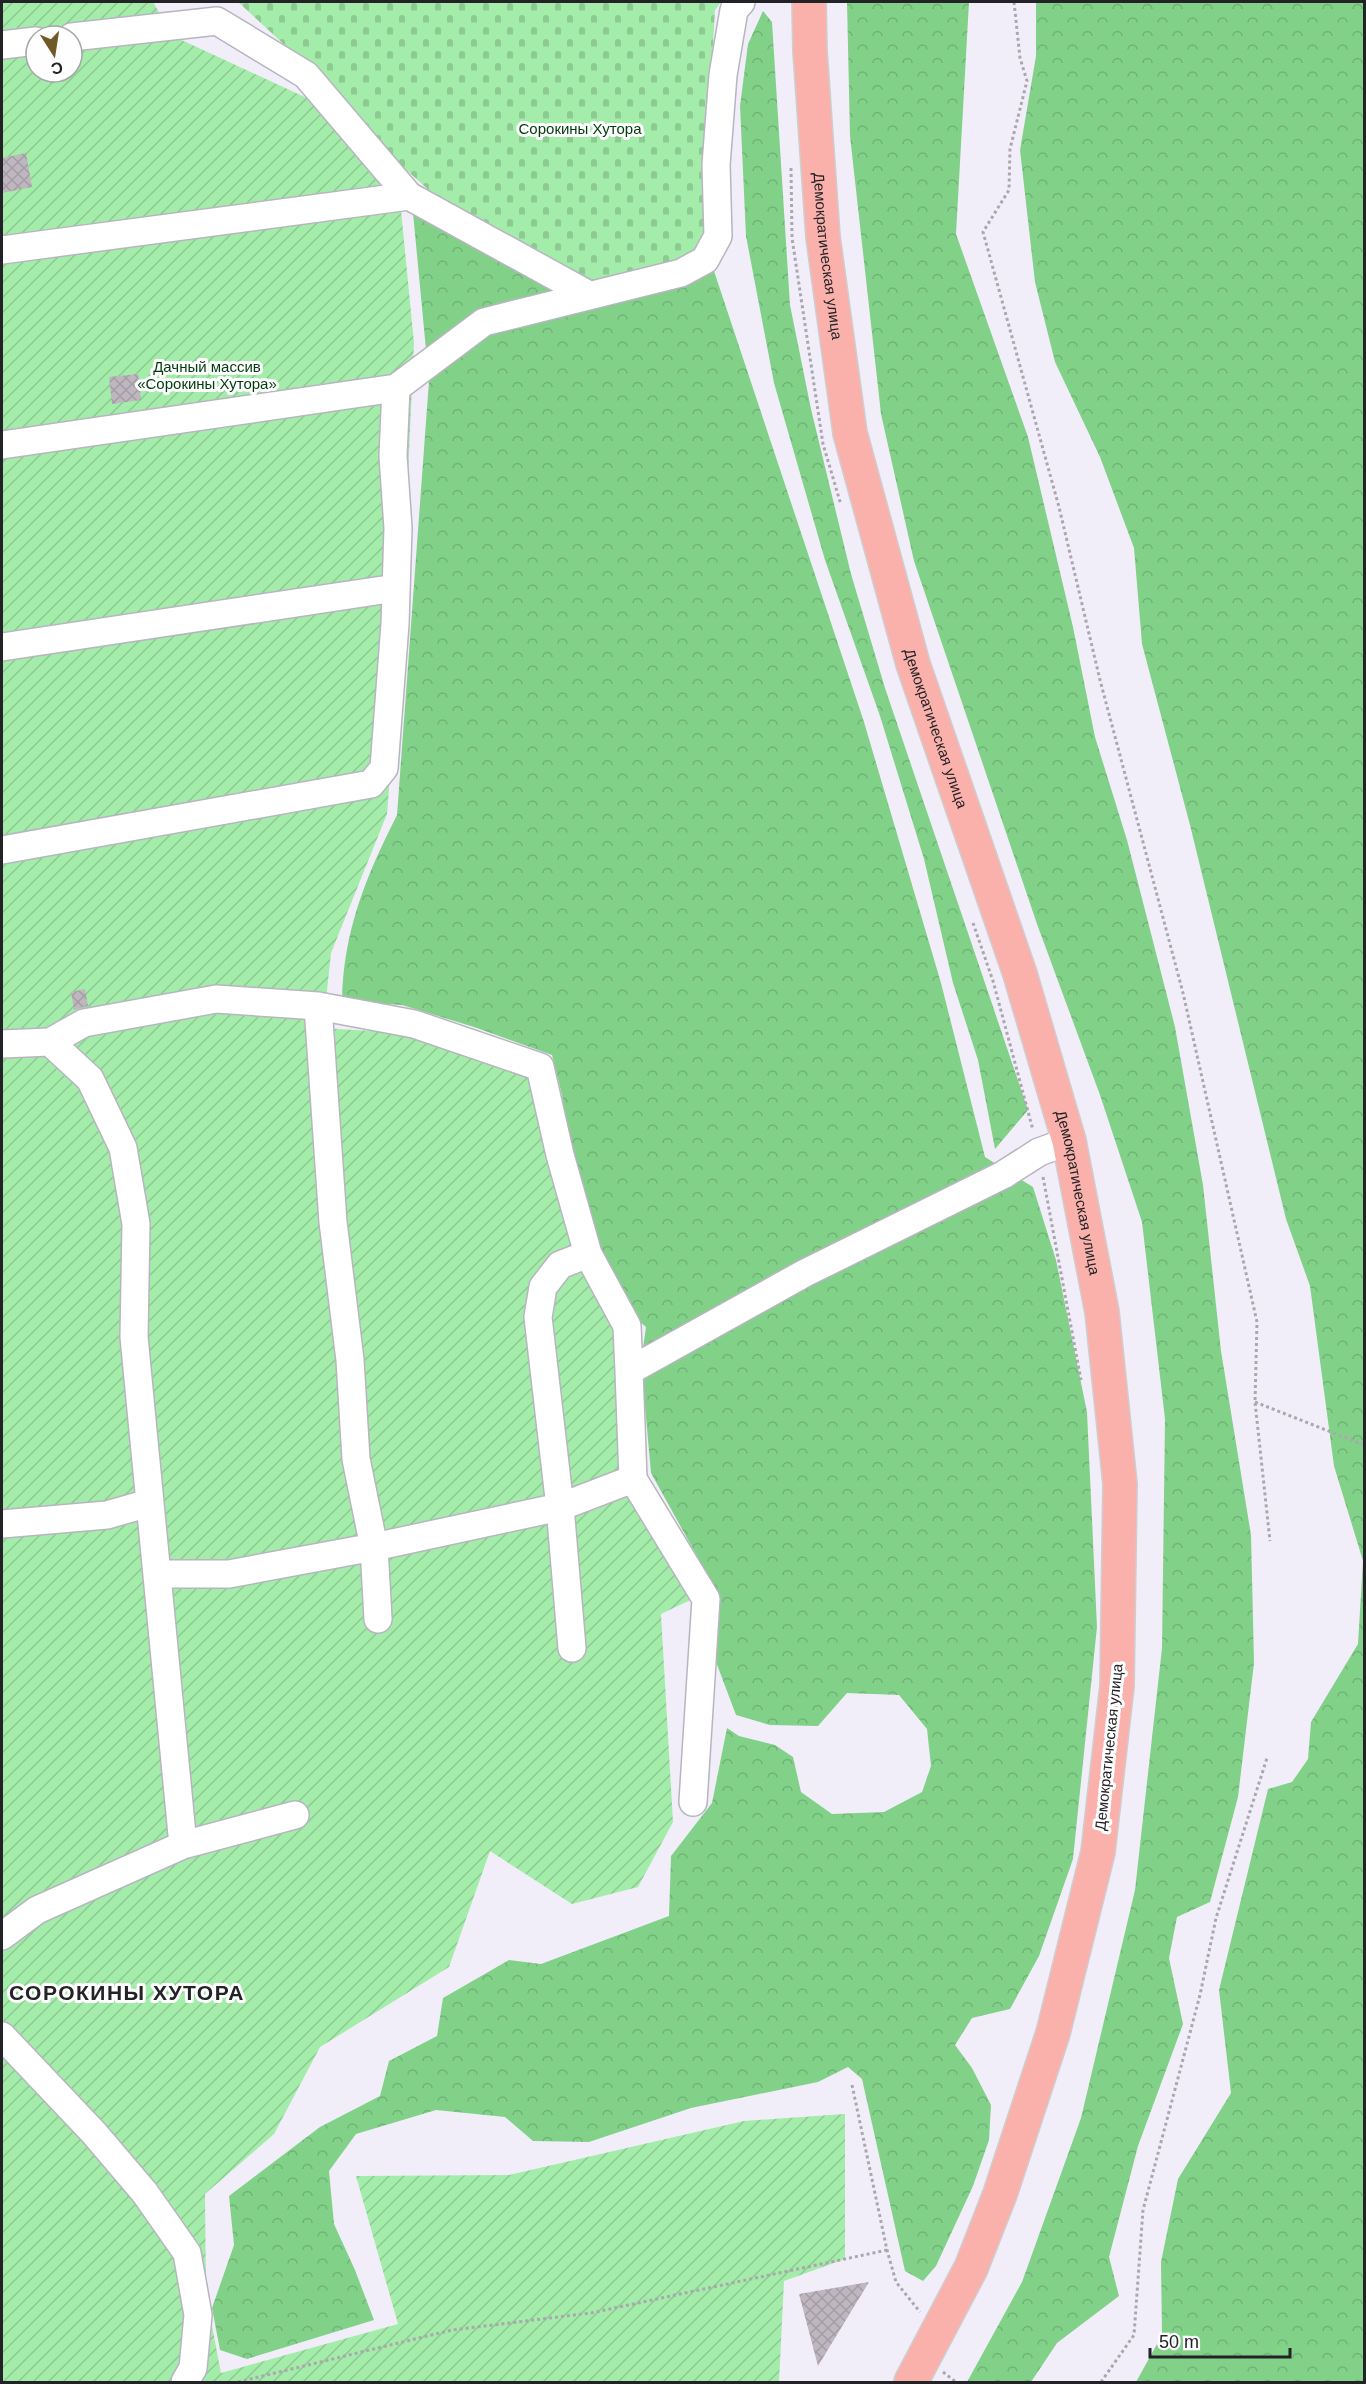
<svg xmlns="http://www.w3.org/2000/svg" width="1366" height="2384" font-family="Arial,sans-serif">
  <defs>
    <pattern id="forest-crowns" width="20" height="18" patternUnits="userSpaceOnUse" patternTransform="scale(1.5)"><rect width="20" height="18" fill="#82d189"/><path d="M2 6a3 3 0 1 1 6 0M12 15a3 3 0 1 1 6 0" fill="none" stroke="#70b376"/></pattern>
    <pattern id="cemetery-stones" width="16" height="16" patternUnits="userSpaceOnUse" patternTransform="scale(1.5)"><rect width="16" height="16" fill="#a4ecaa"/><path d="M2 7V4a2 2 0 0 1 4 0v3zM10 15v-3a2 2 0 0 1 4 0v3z" fill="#8dca92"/></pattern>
    <pattern id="garden-furrows" width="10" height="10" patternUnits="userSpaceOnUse" patternTransform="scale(1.5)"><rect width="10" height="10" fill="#a4ecaa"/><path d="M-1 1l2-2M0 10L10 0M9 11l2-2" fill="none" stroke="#8dca92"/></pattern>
    <pattern id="building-cross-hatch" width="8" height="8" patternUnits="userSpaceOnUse" patternTransform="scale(1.5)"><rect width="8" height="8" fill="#bfb7bf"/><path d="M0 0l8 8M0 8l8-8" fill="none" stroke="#a49da4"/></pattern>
  </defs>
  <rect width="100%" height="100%" fill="#f2eef9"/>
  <path fill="url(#forest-crowns)" d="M 847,2 L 969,2 L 956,234 L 1028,437 L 1073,627 L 1095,737 L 1127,840 L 1175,1027 L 1203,1185 L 1221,1351 L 1251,1535 L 1254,1663 L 1238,1797 L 1210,1902 L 1177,1917 L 1169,1958 L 1183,2024 L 1138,2146 L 1109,2257 L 1119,2296 L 1057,2343 L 1031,2382 L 967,2382 L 1022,2282 L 1081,2118 L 1135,1890 L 1162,1648 L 1165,1419 L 1142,1222 L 1100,1095 L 1037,924 L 914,561 L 881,414 L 850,136 Z
    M 1036,2 L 1364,2 L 1364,2382 L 1136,2382 L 1162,2335 L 1161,2262 L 1178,2179 L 1231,2093 L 1219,1990 L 1268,1789 L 1292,1782 L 1308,1759 L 1311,1722 L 1358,1644 L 1363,1561 L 1334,1466 L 1310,1286 L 1286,1219 L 1190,825 L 1142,644 L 1134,548 L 1100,457 L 1055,362 L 1035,282 L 1020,150 L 1036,56 Z
    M 763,11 L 772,22 L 790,305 L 811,409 L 851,574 L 885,688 L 1028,1110 L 995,1149 L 978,1060 L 953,983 L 924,859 L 880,716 L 825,560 L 774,383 L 746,236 L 740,106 L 748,44 Z
    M 413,213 L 584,307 L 714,271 L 864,722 L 941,983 L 985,1157 L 1033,1187 L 1056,1260 L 1087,1412 L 1097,1627 L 1073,1859 L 1039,1956 L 1010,2009 L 972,2018 L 955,2045 L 972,2068 L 991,2105 L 989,2140 L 973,2186 L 936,2266 L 923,2281 L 905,2271 L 862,2079 L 848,2067 L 818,2082 L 691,2108 L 589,2142 L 533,2141 L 505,2117 L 436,2110 L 356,2134 L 329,2171 L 334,2224 L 355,2270 L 374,2320 L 247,2359 L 220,2350 L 212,2308 L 234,2245 L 229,2196 L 320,2127 L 380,2096 L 389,2061 L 437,2036 L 443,1998 L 509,1960 L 541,1964 L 669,1916 L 671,1856 L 712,1803 L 727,1728 L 739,1736 L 775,1745 L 793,1757 L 801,1792 L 832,1814 L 884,1812 L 922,1792 L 931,1766 L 927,1729 L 899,1695 L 847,1693 L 818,1726 L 770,1725 L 736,1715 L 713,1654 L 708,1576 L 651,1473 L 641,1362 L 646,1327 L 623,1308 L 577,1192 L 562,1095 L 552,1055 L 474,1027 L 402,1005 L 342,1001 C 343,932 366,876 397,815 L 429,381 Z"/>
  <path fill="url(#cemetery-stones)" d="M 238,2 L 721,2 L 715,10 L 709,111 L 707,229 L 688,263 L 594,283 L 441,201 L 374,141 L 316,74 Z"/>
  <path fill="url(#garden-furrows)" fill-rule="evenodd" d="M 2,2 L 153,2 L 173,36 L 322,105 L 401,210 L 414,343 L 400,653 L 387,814 L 331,953 L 323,1028 L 403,1033 L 527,1071 L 558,1200 L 621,1335 L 627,1484 L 697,1597 L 661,1614 L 673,1822 L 638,1887 L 572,1904 L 490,1851 L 449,1967 L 320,2047 L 274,2134 L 205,2194 L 206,2294 L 221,2373 L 398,2324 L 356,2176 L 509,2175 L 744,2121 L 845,2114 L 845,2259 L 784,2281 L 779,2382 L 2,2382 ZM 36,36 L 72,36 L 72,72 L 36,72 Z"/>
  <path fill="url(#building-cross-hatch)" d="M 26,153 L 32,187 L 2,193 L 2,158 Z
    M 138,374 L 141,400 L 112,404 L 109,377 Z
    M 85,989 L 88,1006 L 74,1010 L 71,992 Z
    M 869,2282 L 818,2366 L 799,2294 Z"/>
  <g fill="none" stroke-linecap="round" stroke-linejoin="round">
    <defs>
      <path id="minor" d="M 72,37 L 217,21 L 306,75 L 409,196 L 589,295
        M 2,45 L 36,41
        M 2,250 L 409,196
        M 2,445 L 396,388
        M 2,647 L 396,588
        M 2,850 L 371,784 L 384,768 L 395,624 L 398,528 L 393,456 L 396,388 L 484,322 L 681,273 L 705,260 L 718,236 L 716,165 L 723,75 L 734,10 L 741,2
        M 318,1006 L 414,1024 L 540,1067 L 560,1155 L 588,1254 L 560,1265 L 543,1287 L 538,1317 L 560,1507 L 572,1648
        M 50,1042 L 84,1023 L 216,999 L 318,1006 L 333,1222 L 350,1360 L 356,1459 L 374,1547 L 378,1619
        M 2,1044 L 50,1042 L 90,1079 L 123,1148 L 136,1224 L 134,1337 L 183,1845
        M 588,1254 L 627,1326 L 629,1371 L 805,1273 L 1003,1175 L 1039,1152 L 1069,1141
        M 629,1371 L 633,1479 L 706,1599 L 693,1802
        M 2,1524 L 107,1515 L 149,1503
        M 158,1574 L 229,1574 L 374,1547 L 560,1507 L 633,1479
        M 2,1936 L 37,1910 L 183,1845 L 295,1815
        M 2,2036 L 94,2133 L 145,2193 L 187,2253 L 198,2315 L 193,2368 L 185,2382"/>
      <g id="major">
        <path id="s1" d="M 809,2 L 810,51 L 823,237 L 850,433 L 913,664 L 1020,974 L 1069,1141 L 1102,1312 L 1120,1484 L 1117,1686 L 1098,1852 L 1053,2033 L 1000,2194 L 971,2268 L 911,2382"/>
      </g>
    </defs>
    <use href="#minor" stroke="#b8b5c0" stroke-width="30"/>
    <use href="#major" stroke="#cfcecf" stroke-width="36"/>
    <path stroke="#aaa7af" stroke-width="3" stroke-dasharray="3 3" stroke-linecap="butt" d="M 1014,2 L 1020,58 L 1027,81 L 1010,149 L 1009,190 L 983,232 L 1059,507 L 1100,680 L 1183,993 L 1257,1322 L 1255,1402 L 1270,1541
      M 791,168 L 792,238 L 823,444 L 841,505
      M 973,923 L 993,981 L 1033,1130
      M 1043,1177 L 1081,1380
      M 1255,1402 L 1364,1445
      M 852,2085 L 887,2250 L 896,2282 L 920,2312
      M 943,2372 L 956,2382
      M 238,2382 L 452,2330 L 591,2313 L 887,2250
      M 1101,2382 L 1134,2335 L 1143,2210 L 1200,1995 L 1216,1918 L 1267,1758"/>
    <use href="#minor" stroke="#fff" stroke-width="27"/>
    <use href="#major" stroke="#fab1ac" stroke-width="33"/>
  </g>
  <g text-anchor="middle" stroke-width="6" stroke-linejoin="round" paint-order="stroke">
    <g font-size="15" fill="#003b0c" stroke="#fefefe">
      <text x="580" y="134">Сорокины Хутора</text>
      <text x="207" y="372">Дачный массив<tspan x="207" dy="17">«Сорокины Хутора»</tspan></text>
    </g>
    <g font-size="15" fill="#232226" stroke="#fefefe">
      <text dy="5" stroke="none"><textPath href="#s1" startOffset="255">Демократическая улица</textPath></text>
      <text dy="5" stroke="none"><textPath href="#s1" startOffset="741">Демократическая улица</textPath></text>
      <text dy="5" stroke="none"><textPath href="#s1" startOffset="1227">Демократическая улица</textPath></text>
      <text transform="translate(1109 1747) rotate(-84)" y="5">Демократическая улица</text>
    </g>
    <g font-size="21" font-weight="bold" letter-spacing="1.5" fill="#232226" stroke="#fefefe">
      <text x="127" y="2000">СОРОКИНЫ ХУТОРА</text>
    </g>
  </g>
  <rect width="1366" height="2384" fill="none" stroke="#232226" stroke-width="6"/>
  <g transform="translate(54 54) rotate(168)"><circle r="28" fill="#fefefe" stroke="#a6a6a8" stroke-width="1.5"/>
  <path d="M0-4.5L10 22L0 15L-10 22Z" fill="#705929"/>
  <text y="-9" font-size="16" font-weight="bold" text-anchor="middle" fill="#232226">С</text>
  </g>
  <path d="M1150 2348v9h140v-9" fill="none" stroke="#232226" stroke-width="3"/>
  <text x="1159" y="2348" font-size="18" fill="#232226" stroke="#fefefe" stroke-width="4.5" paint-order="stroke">50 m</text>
</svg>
